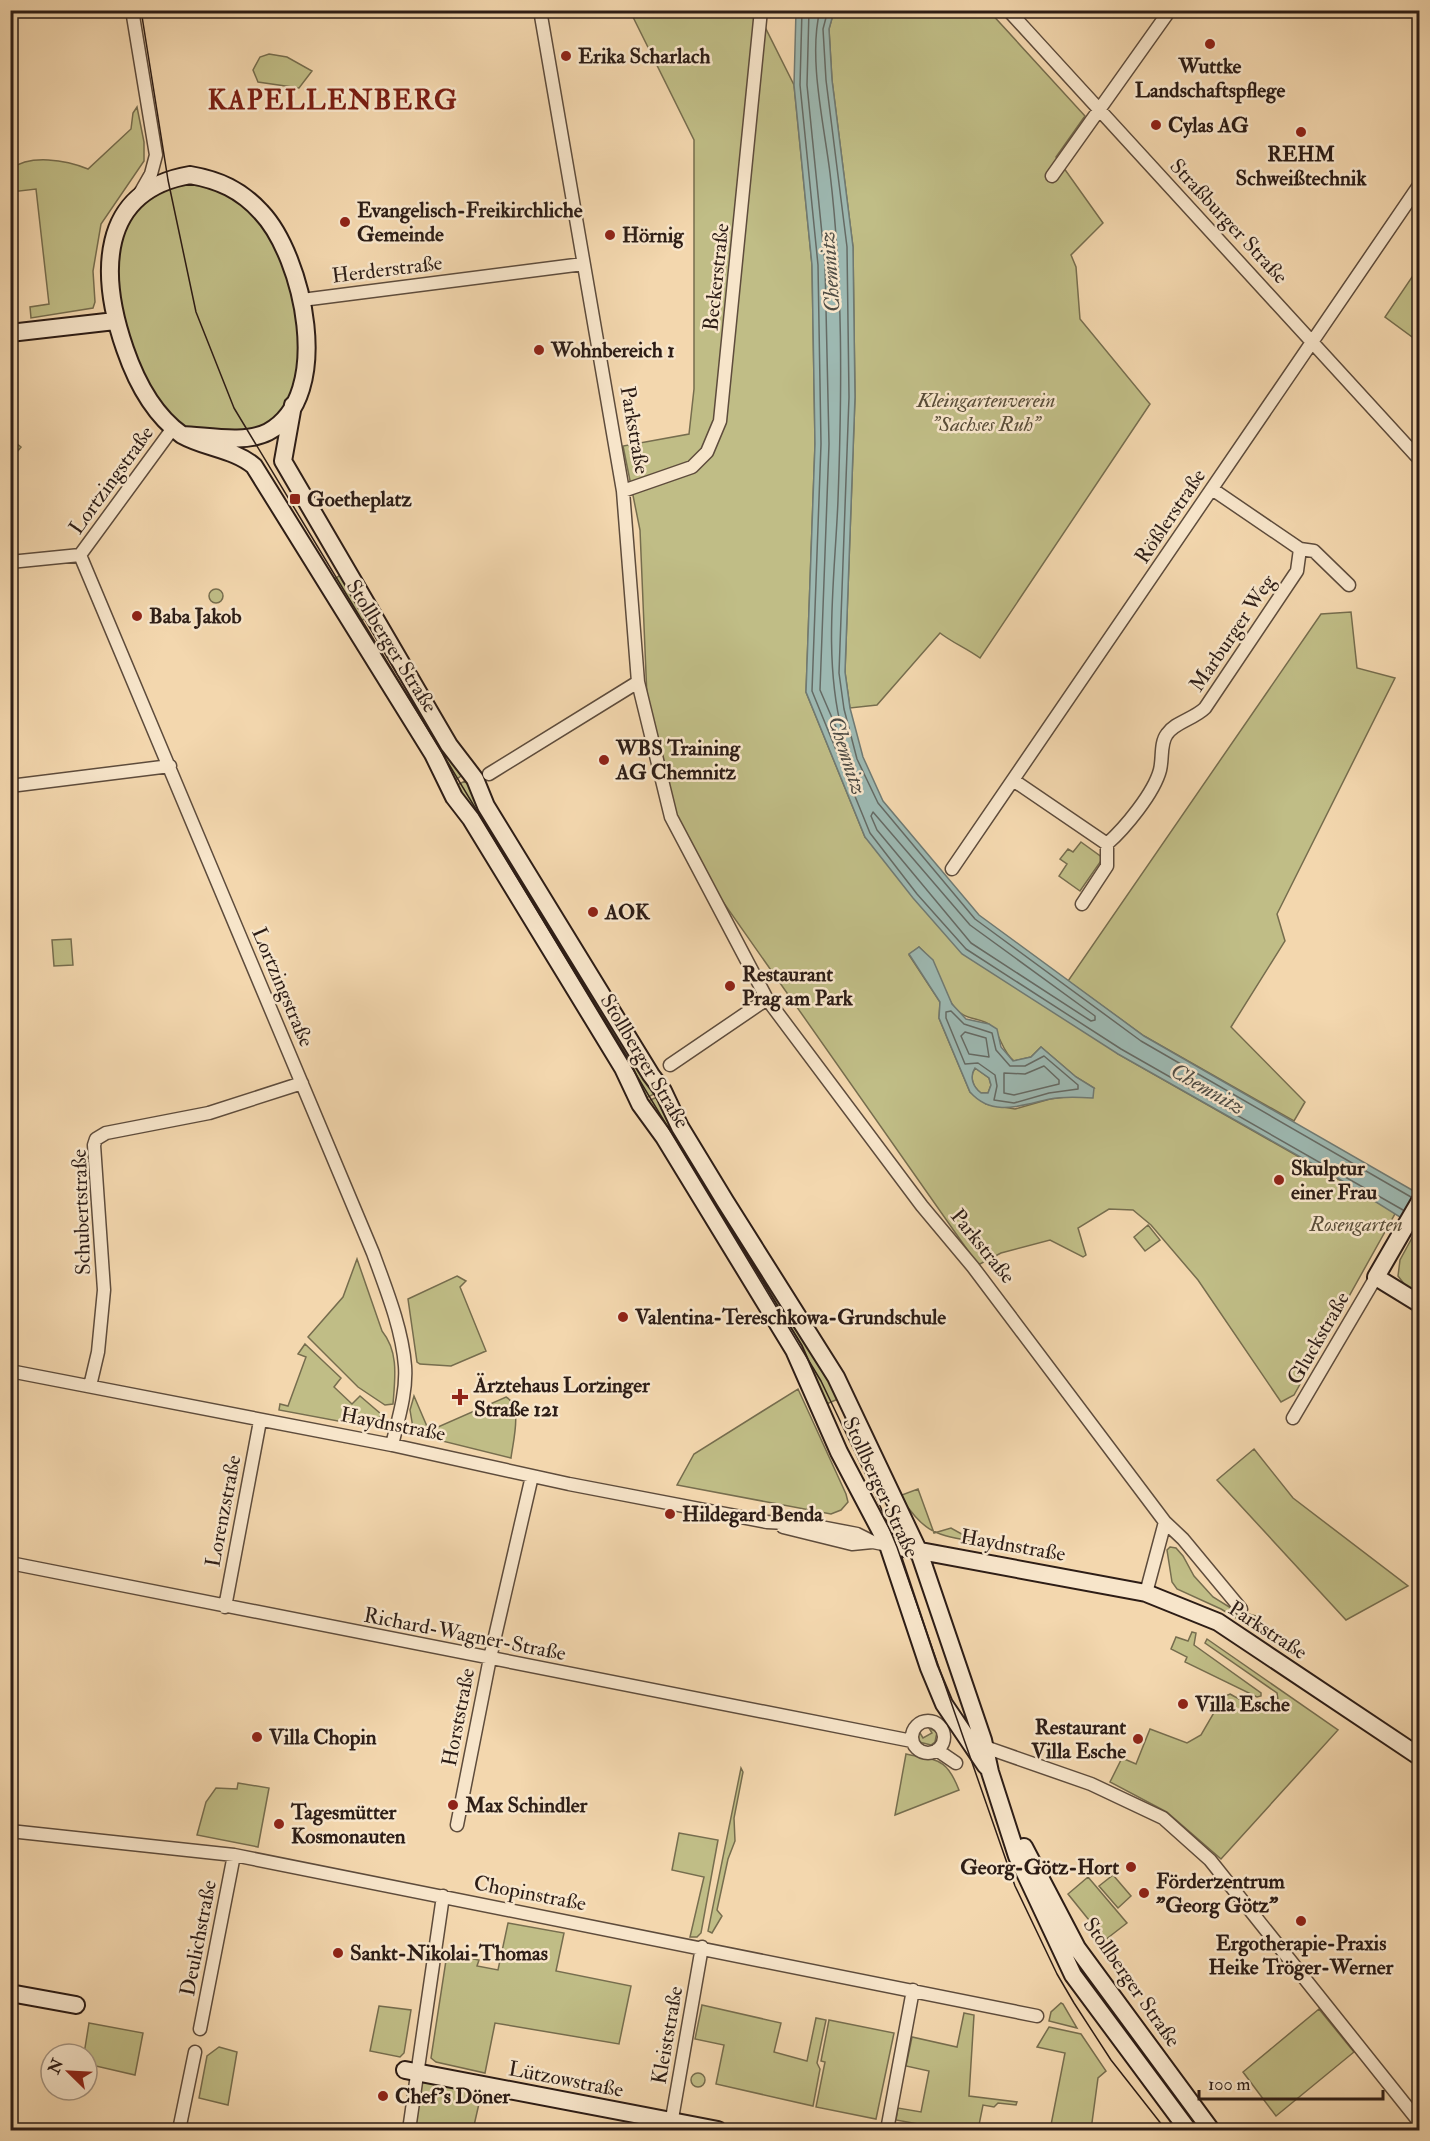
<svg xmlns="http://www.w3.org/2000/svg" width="1430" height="2141" font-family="'IM FELL Double Pica',serif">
  <rect width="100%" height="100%" fill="#f3d7ae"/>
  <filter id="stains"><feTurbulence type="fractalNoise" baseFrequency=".00333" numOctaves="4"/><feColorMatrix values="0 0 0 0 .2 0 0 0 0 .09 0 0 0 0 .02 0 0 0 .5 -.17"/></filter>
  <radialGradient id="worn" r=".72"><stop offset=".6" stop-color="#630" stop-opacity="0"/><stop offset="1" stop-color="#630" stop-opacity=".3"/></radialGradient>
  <path fill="#c0bd86" stroke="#766d4e" stroke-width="1.5" fill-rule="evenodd" d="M 630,11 L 757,11 L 794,85 L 812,265 L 815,444 L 806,692 L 865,837 L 1118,1054 L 1396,1212 L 1294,1395 L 1281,1402 L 1198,1280 L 1151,1225 L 1133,1210 L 1109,1209 L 1078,1228 L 1086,1255 L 1083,1257 L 1050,1240 L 1001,1253 L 978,1265 L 674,832 L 649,745 L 640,530 L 623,446 L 689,434 L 694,389 L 694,140 ZM 919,947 C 942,968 937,981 952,1004 C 964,1023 981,1016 991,1026 C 1002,1037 1001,1050 1014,1061 L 1031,1057 L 1041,1047 L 1076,1077 L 1094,1088 L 1073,1096 L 1050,1099 L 1015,1109 L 986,1104 L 970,1092 L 939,1018 L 940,1002 L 909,955 Z
    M 834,11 L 989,11 L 1085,116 L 1056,157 L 1103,223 L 1071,255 L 1076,267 L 1080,319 L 1150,404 L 980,658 C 966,648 953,643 940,633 L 877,705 L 850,708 L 845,672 L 855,397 L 853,247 L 832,80 L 829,29 Z
    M 269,54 L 287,57 L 312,71 L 299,88 L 258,82 L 253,70 L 260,57 Z
    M 137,107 L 144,142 L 144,161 L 101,224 L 93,271 L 95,302 L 93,308 L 31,318 L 30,307 L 49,304 L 36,189 L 11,192 L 11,169 C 30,154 66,160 88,169 L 131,129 L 133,113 Z
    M 190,175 L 261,212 L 302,300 L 301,385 L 267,432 L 173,428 L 115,321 L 119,222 L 139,197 Z
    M 11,272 L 17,319 L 11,320 L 10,320 Z
    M 1414,274 L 1419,278 L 1419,342 L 1385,317 Z
    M 11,424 L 15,442 L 21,447 L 12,458 Z
    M 345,572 L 369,616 L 358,623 L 330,582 Z
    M209 596a7 7 0 1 1 14 0a7 7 0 1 1-14 0Z
    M 1351,612 L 1357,668 L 1395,678 L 1277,914 L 1285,941 L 1231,1027 L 1305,1102 L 1294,1121 L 1144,1036 L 1068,981 L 1321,614 Z
    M 416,696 L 463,769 L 459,772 L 461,776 L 454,781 L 405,703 Z
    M 465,781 L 469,786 L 473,784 L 656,1093 L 646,1098 L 473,815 L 457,785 Z
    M 1081,842 L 1103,858 L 1080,891 L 1059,876 L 1067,864 L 1060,859 L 1068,849 L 1073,852 Z
    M 71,939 L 73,965 L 54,966 L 52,940 Z
    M 975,1068 L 989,1078 L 991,1085 L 988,1093 L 981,1093 C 973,1087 969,1077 975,1068 Z
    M 657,1097 L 843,1397 L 824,1405 L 652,1109 L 648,1101 Z
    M 1148,1225 L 1160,1240 L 1145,1251 L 1134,1237 Z
    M 1419,1225 L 1419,1295 L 1405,1285 L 1398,1276 L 1400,1260 Z
    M 357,1259 L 382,1331 C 399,1352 395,1378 393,1404 L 385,1405 L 358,1387 L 308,1337 L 343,1297 Z
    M 457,1276 L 466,1281 L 460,1287 L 486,1351 L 451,1366 L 420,1364 L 417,1362 L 408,1299 Z
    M 305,1344 L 341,1378 L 334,1387 L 352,1404 L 360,1396 L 381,1414 L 380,1419 L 370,1427 L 279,1410 L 280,1404 L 288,1406 L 306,1357 L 298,1354 Z
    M 798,1389 L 846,1494 L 848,1502 L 841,1510 L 831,1514 L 677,1485 L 694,1454 Z
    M 414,1396 L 429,1431 L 506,1397 C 523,1406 513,1441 511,1458 L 414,1434 L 410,1410 Z
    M 1254,1449 L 1293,1498 L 1408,1586 L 1346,1620 L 1217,1480 Z
    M 918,1489 L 934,1533 L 951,1528 L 967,1537 L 994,1542 C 988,1545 979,1542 971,1541 C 929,1534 925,1530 899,1496 Z
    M 1170,1547 L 1176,1548 L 1183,1556 L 1194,1576 L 1213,1597 L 1234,1610 L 1256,1616 L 1298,1655 L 1221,1609 L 1177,1589 L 1172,1582 L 1167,1550 Z
    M 1192,1632 L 1196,1633 L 1194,1645 L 1261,1693 L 1261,1696 L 1257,1697 L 1185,1662 L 1187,1657 L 1171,1649 L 1176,1637 L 1188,1641 Z
    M 1207,1639 L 1338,1730 L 1221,1859 L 1167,1812 L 1110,1782 L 1122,1758 L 1136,1764 L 1150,1729 L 1187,1743 L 1201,1735 L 1223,1697 L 1230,1694 C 1247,1703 1262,1716 1278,1700 L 1277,1693 L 1205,1643 Z
    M 929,1728 L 937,1732 L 935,1742 L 931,1745 L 919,1742 L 916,1737 L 920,1733 L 923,1738 L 932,1733 Z
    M 906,1754 C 938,1761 946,1757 959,1790 L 895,1815 Z
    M 741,1768 L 743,1772 L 734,1818 L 735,1841 L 728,1859 L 717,1910 L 722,1916 L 712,1933 L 708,1931 Z
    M 238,1783 L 269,1788 L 258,1847 L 197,1835 L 206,1802 L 216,1788 L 237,1789 Z
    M 679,1833 L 718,1840 L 701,1933 L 697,1937 L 690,1937 L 704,1877 L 672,1870 Z
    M 1113,1875 L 1131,1896 L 1118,1908 L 1099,1886 Z
    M 1088,1877 L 1127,1923 L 1105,1940 L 1068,1894 Z
    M 508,1923 L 564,1933 L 556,1971 L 631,1986 L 619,2044 L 495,2023 L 485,2073 L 436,2062 L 431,2058 L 447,1954 L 479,1960 L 477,1966 L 498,1970 Z
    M 1061,2003 L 1063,2004 L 1077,2028 L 1049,2021 L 1051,2012 Z
    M 702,2005 L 781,2023 L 774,2052 L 807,2061 L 816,2018 L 826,2020 L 817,2063 L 820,2069 L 813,2106 L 716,2084 L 724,2045 L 695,2039 Z
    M 379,2006 L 411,2010 L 404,2053 L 400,2057 L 370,2051 Z
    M 1319,2009 L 1354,2052 L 1276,2116 L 1243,2072 Z
    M 964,2013 L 974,2015 L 969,2096 L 1017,2102 L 1016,2105 L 998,2103 L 994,2107 L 983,2105 L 978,2130 L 951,2130 L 896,2120 L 898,2108 L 921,2112 L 929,2071 L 906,2066 L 912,2037 L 957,2047 Z
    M 829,2020 L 894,2033 L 876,2119 L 816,2107 L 825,2062 L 821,2061 Z
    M 89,2023 L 143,2033 L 135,2075 L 87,2064 L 87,2054 L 84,2054 Z
    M 1049,2027 L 1081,2034 L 1106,2071 L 1098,2078 L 1091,2130 L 1050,2130 L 1065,2053 L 1037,2047 Z
    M 219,2047 L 237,2052 L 228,2105 L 199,2098 L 207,2056 Z
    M 418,2073 L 483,2086 L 473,2130 L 409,2130 Z
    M691 2080a7 7 0 1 1 14 0a7 7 0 1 1-14 0Z"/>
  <path fill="#9db8b1" stroke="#707a73" stroke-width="1.5" fill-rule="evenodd" d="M 796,11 L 834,11 L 829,29 L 832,80 L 853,247 L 855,397 L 845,672 L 850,708 L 863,757 L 883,801 L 979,915 L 1144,1036 L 1419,1194 L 1419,1229 L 1336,1177 L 1118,1054 L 962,954 L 913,898 L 865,837 L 806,692 L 815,444 L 812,265 L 794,85 Z
    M 919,947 L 933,960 L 952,1004 L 966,1019 L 989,1024 L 997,1029 L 1001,1047 L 1013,1061 L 1031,1057 L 1041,1047 L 1076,1077 L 1094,1088 L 1093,1098 C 1078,1097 1064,1096 1050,1099 C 1022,1105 993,1118 970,1092 L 939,1018 L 940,1002 L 909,954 ZM 975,1068 L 989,1078 L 991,1085 L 988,1093 L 981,1093 C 973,1087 969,1077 975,1068 Z"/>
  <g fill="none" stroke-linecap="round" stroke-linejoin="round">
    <path stroke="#656a64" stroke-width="1.5" d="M 802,10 L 800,85 L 818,265 L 821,444 L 812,691 L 870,833 L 917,894 L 966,949 L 1121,1049 L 1403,1210
      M 809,10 L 807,85 L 825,264 L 829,444 L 820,690 L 839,734 L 842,731 C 823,657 835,576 838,500 C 842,390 843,282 830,173 C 824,124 808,58 820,10
      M 828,10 L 823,29 L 826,80 L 847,247 L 849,397 L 839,673 L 844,709 L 857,759 L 878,803 L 975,919 L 1141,1041 L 1411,1197
      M 873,812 L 970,925 L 1095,1016 L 1095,1020 L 1091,1021 L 971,943 L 877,830 L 871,816 Z
      M 951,1011 L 964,1024 L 992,1033 L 996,1050 L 1010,1066 L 1025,1066 L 1044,1056 L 1078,1085 L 1078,1089 L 1049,1093 L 1014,1103 L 994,1100 L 997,1086 L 995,1075 L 978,1063 L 965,1064 L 946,1018 L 946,1012 Z
      M 965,1032 L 986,1038 L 989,1057 L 969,1054 L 961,1036 Z
      M 1044,1066 L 1059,1080 L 1059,1084 L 1014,1095 L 1004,1093 L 1004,1073 L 1025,1074 Z"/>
    <defs>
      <path id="street" d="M 132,10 L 156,155 L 151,174 L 139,195
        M 540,10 L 623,491 L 638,682 L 671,817 L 767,999 L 922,1206 L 973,1267 L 1165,1522 L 1183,1539 L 1241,1609
        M 1008,10 L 1420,460
        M 1052,176 L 1170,10
        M 302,300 L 583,264
        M 623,491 L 692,467 L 707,452 L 720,421 L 761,10
        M 1300,549 L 1314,551 L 1349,585
        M 80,555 L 373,1253 C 386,1289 402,1328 405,1366 C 407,1392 398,1420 392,1445
        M 10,562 L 80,555 L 173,428
        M 489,774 L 638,682
        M 1013,780 L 1107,844 C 1125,828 1154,793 1160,770 C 1163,758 1160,743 1167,734 C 1175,722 1194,719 1205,708 L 1297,571 L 1300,549 L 1212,489
        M 10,786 L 170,766
        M 952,869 L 1420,184
        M 1082,904 L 1107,866 L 1107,844
        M 670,1065 L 767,999
        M 10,1371 L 392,1445 L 569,1484 L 767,1522 L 805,1524 L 857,1534 L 873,1542 L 888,1545
        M 90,1386 L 98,1352 L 104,1290 L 94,1145 L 96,1139 L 106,1133 L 209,1113 L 302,1083
        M 1293,1418 L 1376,1277
        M 783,1527 L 852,1544 L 872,1542
        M 10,1563 L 912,1741
        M 1146,1593 L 1165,1522
        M 225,1607 L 260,1421
        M912 1737a16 16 0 1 1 32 0a16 16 0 1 1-32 0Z
        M 985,1747 L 1091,1784 L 1163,1818 L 1210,1860 L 1420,2123
        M 937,1750 L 956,1763
        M 457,1825 L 490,1658 L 532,1476
        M 10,1831 L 234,1855 L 1037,2016
        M 200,2029 L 234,1855
        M 179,2130 L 195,2052
        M 409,2130 L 443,1896
        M 670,2130 L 702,1947
        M 887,2130 L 913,1990"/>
      <path id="secondary" d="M 190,175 C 219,180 241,190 261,212 C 303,256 335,396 268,432 C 245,444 208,436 182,435 C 154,415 136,381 125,349 C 100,277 97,191 190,175 Z
        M 10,333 L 115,321
        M 293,405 L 283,461 L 449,745 L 475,779 L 486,806 L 651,1075 L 663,1091 L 680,1127 L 725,1201 L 836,1377 L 919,1552 L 983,1740 L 990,1772 L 1017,1856 L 1073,1975 L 1188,2130
        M 182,435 C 205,448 234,449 254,466 L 433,754 L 454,797 L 471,819 L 623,1068 L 640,1104 L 664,1137 L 794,1350 L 839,1452 L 888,1545 L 929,1668 L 944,1704 L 986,1766
        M 1420,1201 L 1376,1277 L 1420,1304
        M 888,1545 L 1146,1593 L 1218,1622 L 1420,1757
        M 1024,1847 L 1077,1948 L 1211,2130
        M 10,1993 L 76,2005
        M 405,2070 L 718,2130"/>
    </defs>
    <use href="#street" stroke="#5e4c3c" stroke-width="15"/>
    <use href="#secondary" stroke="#2d1d16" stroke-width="20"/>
    <use href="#street" stroke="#f7e5ca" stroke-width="12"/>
    <use href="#secondary" stroke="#f7e5ca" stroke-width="16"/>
    <path stroke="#2d1d16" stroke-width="1.5" d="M 141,10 L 168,180 L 196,312 L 234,408 L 821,1381 L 876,1496 L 897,1547 L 1015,1886 L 1057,1974 L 1074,2003 L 1111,2060 L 1166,2130"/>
  </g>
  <g fill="#8f2418" stroke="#f7e5ca" stroke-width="2">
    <circle cx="1210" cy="44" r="6"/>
    <circle cx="566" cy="56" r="6"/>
    <circle cx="1156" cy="125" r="6"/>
    <circle cx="1301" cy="132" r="6"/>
    <circle cx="345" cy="222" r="6"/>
    <circle cx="610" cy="235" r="6"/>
    <circle cx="539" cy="350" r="6"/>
    <rect x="289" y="493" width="12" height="12" rx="3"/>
    <circle cx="137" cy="616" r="6"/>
    <circle cx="604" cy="760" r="6"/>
    <circle cx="593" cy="912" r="6"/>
    <circle cx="730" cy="986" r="6"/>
    <circle cx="1279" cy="1180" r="6"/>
    <circle cx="623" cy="1317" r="6"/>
    <path d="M457 1388h6v6h6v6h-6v6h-6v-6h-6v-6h6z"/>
    <circle cx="670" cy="1514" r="6"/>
    <circle cx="1183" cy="1704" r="6"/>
    <circle cx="257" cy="1737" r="6"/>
    <circle cx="1138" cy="1739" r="6"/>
    <circle cx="453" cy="1805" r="6"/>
    <circle cx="279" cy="1824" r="6"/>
    <circle cx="1131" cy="1867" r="6"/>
    <circle cx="1144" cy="1893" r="6"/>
    <circle cx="1301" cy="1921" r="6"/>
    <circle cx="338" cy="1953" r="6"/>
    <circle cx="383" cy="2096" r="6"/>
  </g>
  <g text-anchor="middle" stroke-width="5" stroke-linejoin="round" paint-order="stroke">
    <g font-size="21" font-weight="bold" fill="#2d1d16" stroke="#f7e5ca" text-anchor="start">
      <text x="578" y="63">Erika Scharlach</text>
      <text x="1210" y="73" text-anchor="middle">Wuttke<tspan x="1210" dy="24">Landschaftspflege</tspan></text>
      <text x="1168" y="132">Cylas AG</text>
      <text x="1301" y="161" text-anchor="middle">REHM<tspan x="1301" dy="24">Schweißtechnik</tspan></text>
      <text x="357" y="217">Evangelisch-Freikirchliche<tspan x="357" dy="24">Gemeinde</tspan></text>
      <text x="622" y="242">Hörnig</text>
      <text x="551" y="357">Wohnbereich 1</text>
      <text x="307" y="506">Goetheplatz</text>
      <text x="149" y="623">Baba Jakob</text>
      <text x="616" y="755">WBS Training<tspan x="616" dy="24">AG Chemnitz</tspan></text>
      <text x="605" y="919">AOK</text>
      <text x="742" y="981">Restaurant<tspan x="742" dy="24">Prag am Park</tspan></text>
      <text x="1291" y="1175">Skulptur<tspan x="1291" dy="24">einer Frau</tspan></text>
      <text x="635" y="1324">Valentina-Tereschkowa-Grundschule</text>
      <text x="474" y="1392">Ärztehaus Lorzinger<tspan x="474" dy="24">Straße 121</tspan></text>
      <text x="682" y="1521">Hildegard Benda</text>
      <text x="1195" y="1711">Villa Esche</text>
      <text x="1126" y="1734" text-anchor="end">Restaurant<tspan x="1126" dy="24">Villa Esche</tspan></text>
      <text x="269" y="1744">Villa Chopin</text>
      <text x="465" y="1812">Max Schindler</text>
      <text x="291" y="1819">Tagesmütter<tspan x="291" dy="24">Kosmonauten</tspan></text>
      <text x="1119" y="1874" text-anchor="end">Georg-Götz-Hort</text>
      <text x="1156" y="1888">Förderzentrum<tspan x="1156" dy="24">"Georg Götz"</tspan></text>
      <text x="1301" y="1950" text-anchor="middle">Ergotherapie-Praxis<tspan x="1301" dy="24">Heike Tröger-Werner</tspan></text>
      <text x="350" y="1960">Sankt-Nikolai-Thomas</text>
      <text x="395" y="2103">Chef's Döner</text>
    </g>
    <g font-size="21" fill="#2d1d16" stroke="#f7e5ca">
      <text transform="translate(1229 221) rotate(47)" y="7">Straßburger Straße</text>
      <text transform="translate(387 269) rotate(-7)" y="7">Herderstraße</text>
      <text transform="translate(716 277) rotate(-84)" y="7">Beckerstraße</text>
      <text transform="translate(635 430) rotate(80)" y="7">Parkstraße</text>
      <text transform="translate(111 480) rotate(-54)" y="7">Lortzingstraße</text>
      <text transform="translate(1170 516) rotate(-56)" y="7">Rößlerstraße</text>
      <text transform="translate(1232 633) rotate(-56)" y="7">Marburger Weg</text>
      <text transform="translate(392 646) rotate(58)" y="7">Stollberger Straße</text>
      <text transform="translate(283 987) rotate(67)" y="7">Lortzingstraße</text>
      <text transform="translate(645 1061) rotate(59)" y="7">Stollberger Straße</text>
      <text transform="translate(81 1212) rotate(-92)" y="7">Schubertstraße</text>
      <text transform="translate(983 1246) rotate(51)" y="7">Parkstraße</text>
      <text transform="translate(1318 1338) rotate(-60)" y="7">Gluckstraße</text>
      <text transform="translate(393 1424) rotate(11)" y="7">Haydnstraße</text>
      <text transform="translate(881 1487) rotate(65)" y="7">Stollberger Straße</text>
      <text transform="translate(223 1511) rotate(-79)" y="7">Lorenzstraße</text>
      <text transform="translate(1013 1545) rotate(10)" y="7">Haydnstraße</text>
      <text transform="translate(1268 1630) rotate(33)" y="7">Parkstraße</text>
      <text transform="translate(465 1634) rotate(11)" y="7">Richard-Wagner-Straße</text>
      <text transform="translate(458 1717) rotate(-79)" y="7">Horststraße</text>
      <text transform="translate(530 1893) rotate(11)" y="7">Chopinstraße</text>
      <text transform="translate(198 1938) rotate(-79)" y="7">Deulichstraße</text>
      <text transform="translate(1132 1982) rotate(55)" y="7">Stollberger Straße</text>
      <text transform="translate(667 2035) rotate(-80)" y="7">Kleiststraße</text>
      <text transform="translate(566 2079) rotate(11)" y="7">Lützowstraße</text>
    </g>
    <g font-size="21" font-style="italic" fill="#594d38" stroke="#f7e5ca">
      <text x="986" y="407">Kleingartenverein<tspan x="986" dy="24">"Sachses Ruh"</tspan></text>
      <text x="1356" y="1231">Rosengarten</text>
    </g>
    <g font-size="22" font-style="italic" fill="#4f4c44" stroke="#f7e5ca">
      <text transform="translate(829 272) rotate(-94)" y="8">Chemnitz</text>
      <text transform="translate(848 755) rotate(72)" y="8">Chemnitz</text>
      <text transform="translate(1208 1088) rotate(30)" y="8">Chemnitz</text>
    </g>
    <g font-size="27" font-weight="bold" letter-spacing="1.5" fill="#7a1f14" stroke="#f7e5ca">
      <text x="333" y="109">KAPELLENBERG</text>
    </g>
  </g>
  <rect width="1430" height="2141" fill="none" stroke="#f3d7ae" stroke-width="36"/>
  <rect x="12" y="12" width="1406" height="2117" fill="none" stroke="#2d1d16" stroke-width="3"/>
  <rect x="18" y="18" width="1394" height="2105" fill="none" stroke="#2d1d16" stroke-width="1.5"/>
  <g transform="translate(69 2072) rotate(294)"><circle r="28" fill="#f7e5ca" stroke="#a69582" stroke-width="1.5"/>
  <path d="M0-4.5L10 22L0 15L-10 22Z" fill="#8f2418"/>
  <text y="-9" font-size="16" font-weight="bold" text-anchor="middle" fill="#2d1d16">N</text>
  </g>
  <path d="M1199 2090v9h184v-9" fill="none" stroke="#2d1d16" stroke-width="3"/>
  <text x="1208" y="2090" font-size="18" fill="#2d1d16" stroke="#f7e5ca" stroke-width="4.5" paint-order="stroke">100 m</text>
  <rect width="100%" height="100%" filter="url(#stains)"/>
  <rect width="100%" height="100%" fill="url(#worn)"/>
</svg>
